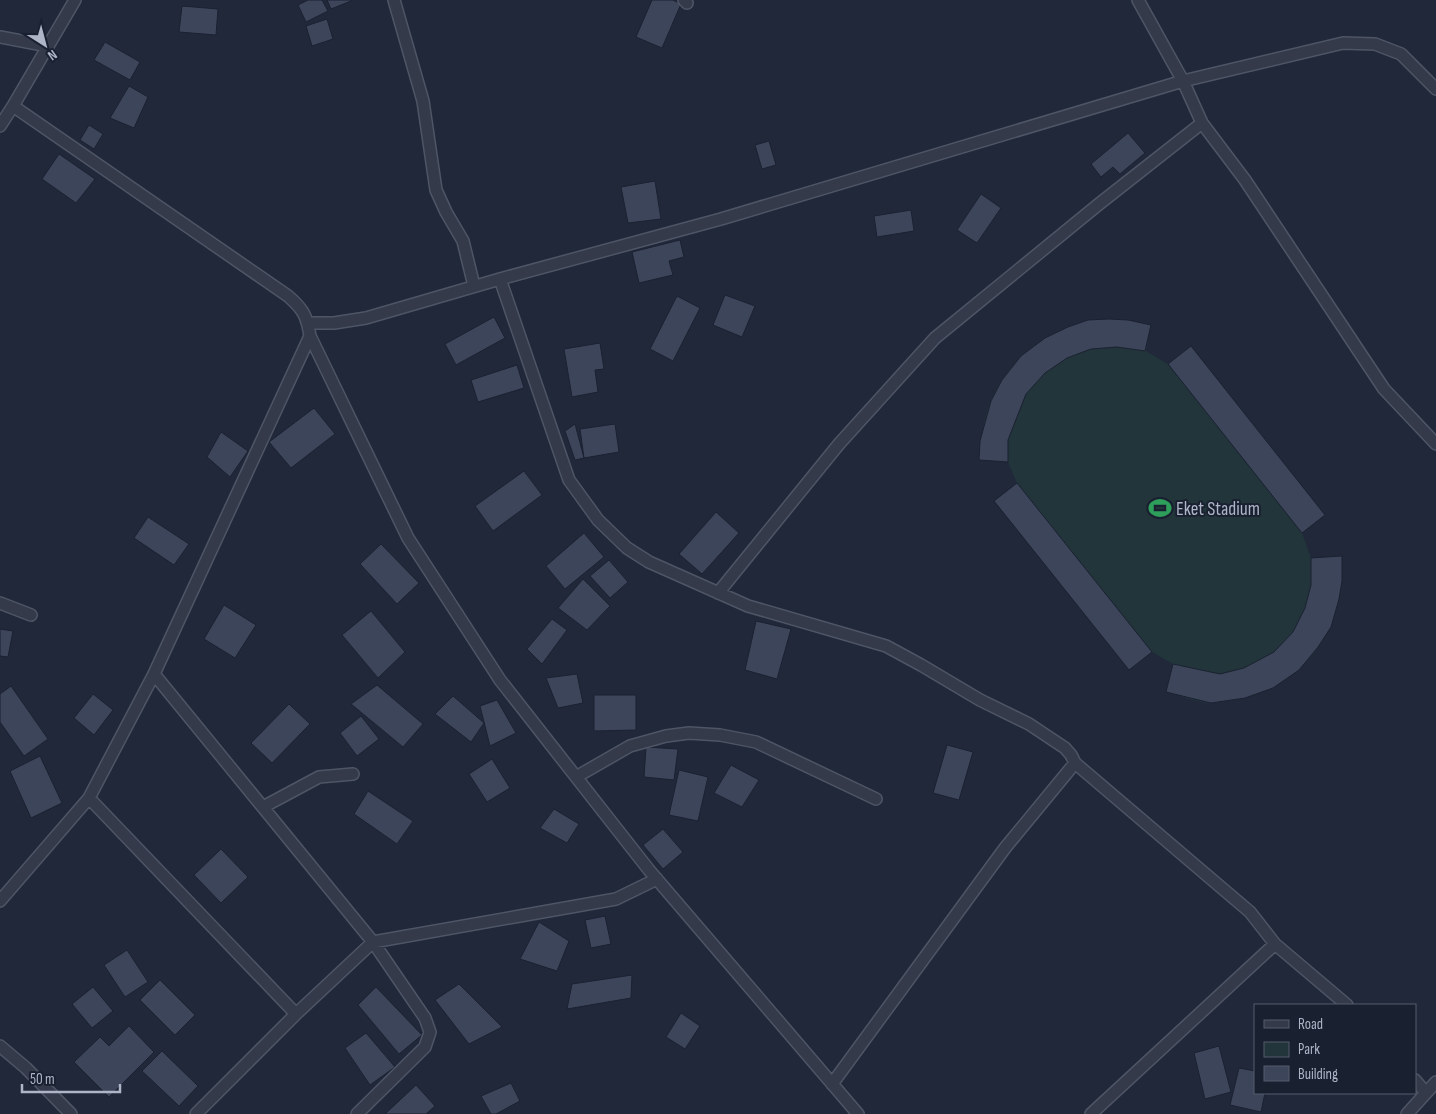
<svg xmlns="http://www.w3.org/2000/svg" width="1436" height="1114" font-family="'Sofia Sans Condensed',sans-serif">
  <rect width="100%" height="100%" fill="#20283a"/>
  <path fill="#22353b" d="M 1109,319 L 1128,320 L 1151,325 L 1146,351 L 1168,364 L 1191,346 L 1325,515 L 1302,533 L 1311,558 L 1342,556 C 1342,580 1341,605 1330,627 C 1312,667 1273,695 1230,701 C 1224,701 1217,703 1211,703 C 1197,703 1179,695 1166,692 L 1173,664 L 1152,652 L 1129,670 L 1017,483 L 1008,462 L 979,460 C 981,440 983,419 991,400 C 1013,351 1057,323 1109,319 Z"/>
  <path fill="#3c455a" stroke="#1b2131" d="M 308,0 L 322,0 L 328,11 L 306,22 L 298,5 Z
    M 327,0 L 351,0 L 351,1 L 331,9 Z
    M 652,0 L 673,0 L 681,4 L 662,48 L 636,37 Z
    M 182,6 L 218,9 L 216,35 L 179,32 Z
    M 327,19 L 333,39 L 312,46 L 306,26 Z
    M 105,42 L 140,62 L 130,80 L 94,60 Z
    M 129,86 L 148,97 L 134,128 L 110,118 Z
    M 89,125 L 103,134 L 94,149 L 80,140 Z
    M 1128,133 L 1145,153 L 1120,174 L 1113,167 L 1101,177 L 1091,164 Z
    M 769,141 L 776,165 L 762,169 L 755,145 Z
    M 59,154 L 95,179 L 76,203 L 42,179 Z
    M 655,181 L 661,219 L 628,223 L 621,187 Z
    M 981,194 L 1001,208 L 977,243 L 957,230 Z
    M 911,210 L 914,231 L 877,237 L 874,216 Z
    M 680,240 L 684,257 L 669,261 L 673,275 L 639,283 L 632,252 Z
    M 725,295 L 755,306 L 742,337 L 713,325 Z
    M 677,296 L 700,308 L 673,361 L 650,349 Z
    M 494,317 L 505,338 L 456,365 L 445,344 Z
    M 1109,319 L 1128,320 L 1151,325 L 1145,351 L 1117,347 L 1091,349 L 1067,358 L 1045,373 L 1026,394 L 1008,440 L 1008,462 L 979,460 L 980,441 L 991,401 L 1002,380 L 1021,356 L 1045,338 L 1068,327 L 1088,320 Z
    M 600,343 L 604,369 L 595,370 L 598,392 L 572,397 L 564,349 Z
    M 1191,346 L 1325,515 L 1302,533 L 1168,364 Z
    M 517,365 L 524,388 L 478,402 L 471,380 Z
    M 314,408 L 335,434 L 291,468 L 269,442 Z
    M 575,424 L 584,458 L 575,460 L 565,431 Z
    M 615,424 L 619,452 L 584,458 L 580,429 Z
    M 221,432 L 248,451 L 230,477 L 207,457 Z
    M 524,471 L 542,495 L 493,531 L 475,506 Z
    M 1017,483 L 1152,652 L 1129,670 L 994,501 Z
    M 716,512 L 739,533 L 702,574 L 679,554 Z
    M 148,517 L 189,544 L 174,565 L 134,538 Z
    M 584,533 L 604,557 L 565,589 L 546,566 Z
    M 381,544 L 419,583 L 397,604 L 360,564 Z
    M 1342,556 L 1342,581 L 1339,599 L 1331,627 L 1318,647 L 1299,670 L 1273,688 L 1245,698 L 1211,703 L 1166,692 L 1173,664 L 1220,674 L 1244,668 L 1274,652 L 1293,632 L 1305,608 L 1311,585 L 1311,558 Z
    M 609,560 L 628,582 L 610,598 L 590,576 Z
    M 583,579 L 610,606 L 587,630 L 558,608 Z
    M 224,605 L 256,625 L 235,658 L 204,639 Z
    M 371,611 L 405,652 L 378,678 L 342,635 Z
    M 552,619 L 567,630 L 542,664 L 527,649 Z
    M 756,621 L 791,629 L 777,679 L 745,670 Z
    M 0,629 L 13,631 L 8,657 L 0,656 Z
    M 577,674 L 583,703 L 558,708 L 546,678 Z
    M 377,685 L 423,724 L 403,747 L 351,704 Z
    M 11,686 L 48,739 L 24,756 L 0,722 L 0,694 Z
    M 93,694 L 113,710 L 94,735 L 74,718 Z
    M 594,695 L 636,695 L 636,730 L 594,731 Z
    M 453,696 L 484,723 L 471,742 L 435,714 Z
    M 497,700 L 516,733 L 490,746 L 480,706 Z
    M 289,704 L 310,724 L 272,763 L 251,743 Z
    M 361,716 L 379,739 L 357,756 L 340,733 Z
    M 947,745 L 973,752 L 959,800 L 933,793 Z
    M 646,747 L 678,749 L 674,780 L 644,777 Z
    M 40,756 L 62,803 L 31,818 L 10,771 Z
    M 492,759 L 510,788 L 487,802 L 469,774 Z
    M 731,765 L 759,780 L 742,807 L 714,793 Z
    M 679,770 L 708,777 L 698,821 L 669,815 Z
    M 368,791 L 413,821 L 397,844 L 354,814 Z
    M 554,809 L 579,824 L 567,843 L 540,828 Z
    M 663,829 L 683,852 L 663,869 L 643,845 Z
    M 221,849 L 248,877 L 221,903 L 194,875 Z
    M 605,916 L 611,944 L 591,948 L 585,920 Z
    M 539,922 L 569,941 L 557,971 L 520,959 Z
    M 127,950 L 148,982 L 125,997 L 104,965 Z
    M 632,975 L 631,998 L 567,1009 L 572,984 Z
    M 160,980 L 195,1015 L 175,1035 L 140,1000 Z
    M 459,984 L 502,1027 L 469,1044 L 435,1000 Z
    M 93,987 L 113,1011 L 92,1028 L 72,1004 Z
    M 376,987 L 422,1035 L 399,1054 L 358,1005 Z
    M 681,1013 L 700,1026 L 685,1049 L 666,1037 Z
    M 129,1026 L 154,1052 L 109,1097 L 74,1062 L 100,1037 L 109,1046 Z
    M 366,1033 L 395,1067 L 370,1085 L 345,1048 Z
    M 1219,1046 L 1231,1092 L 1205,1099 L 1194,1053 Z
    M 162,1051 L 198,1086 L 179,1106 L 142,1071 Z
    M 1239,1068 L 1255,1071 L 1255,1093 L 1265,1093 L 1261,1112 L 1230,1105 Z
    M 511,1083 L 520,1101 L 496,1114 L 491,1114 L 481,1096 Z
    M 416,1085 L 435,1106 L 426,1114 L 385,1114 Z"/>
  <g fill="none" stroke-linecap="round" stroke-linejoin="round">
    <defs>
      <path id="minor" d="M 394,0 L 423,101 L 436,190 L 446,212 L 463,241 L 474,286
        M 684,0 L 687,3
        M 1138,0 L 1183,81 L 1202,123 L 1245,180 L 1384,389 L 1436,444
        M 0,37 L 48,46
        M 13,106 L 288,296 C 303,309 307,316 310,336 L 408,538 L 500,680 L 649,870 L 858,1114
        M 0,126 L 13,106 L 75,0
        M 500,279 L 569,480 L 598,520 L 627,548 L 649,562 L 748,606 L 886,646 L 921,665 L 980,700 L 1029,724 L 1065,748 L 1071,755 L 1075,763 L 1005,848 L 832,1084
        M 308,323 L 334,323 L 366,318 L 500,279 L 721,219 L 1183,81 L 1343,43 L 1375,44 L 1401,54 L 1436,89
        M 718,593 L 839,444 L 935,338 L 1099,204 L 1202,123
        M 0,603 L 31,615
        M 154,674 L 373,942 L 425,1018 L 430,1032 L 425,1047 L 357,1114
        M 1075,763 L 1250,912 L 1275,944
        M 576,777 L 630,746 L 666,736 L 689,733 L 720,735 L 756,742 L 876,799
        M 89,798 L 296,1014
        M 263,807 L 319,777 L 353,774
        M 0,901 L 89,798 L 154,674 L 310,336
        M 0,1046 L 26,1068 L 71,1114
        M 1415,1080 L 1426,1093
        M 196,1114 L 296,1014 L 373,942 L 616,899 L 657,879
        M 1091,1114 L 1275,944 L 1347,1005
        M 1407,1114 L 1436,1082"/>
    </defs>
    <use href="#minor" stroke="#4e5565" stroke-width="14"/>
    <use href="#minor" stroke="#343a4a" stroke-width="11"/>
  </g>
  <defs>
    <symbol id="stadium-bare" viewBox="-9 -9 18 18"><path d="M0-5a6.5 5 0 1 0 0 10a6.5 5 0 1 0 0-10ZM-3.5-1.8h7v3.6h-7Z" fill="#2e9e5b" stroke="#19202f" stroke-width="2.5" paint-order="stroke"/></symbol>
  </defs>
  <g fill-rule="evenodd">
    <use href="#stadium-bare" x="1144" y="492" width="32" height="32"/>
  </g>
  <g text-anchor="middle" stroke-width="4" stroke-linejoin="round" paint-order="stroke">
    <g font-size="19" fill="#aeb5c7" stroke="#19202f" text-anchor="start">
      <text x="1176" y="515">Eket Stadium</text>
    </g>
  </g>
  <rect x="1254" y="1004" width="162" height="90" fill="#19202f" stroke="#555c6c"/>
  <rect x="1264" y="1020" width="25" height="8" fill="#343a4a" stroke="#555c6c"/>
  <text x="1298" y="1029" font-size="15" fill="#aeb5c7">Road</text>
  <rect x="1264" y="1042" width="25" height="15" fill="#22353b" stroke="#555c6c"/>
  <text x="1298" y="1054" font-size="15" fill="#aeb5c7">Park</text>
  <rect x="1264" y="1066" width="25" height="15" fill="#3c455a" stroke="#555c6c"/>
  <text x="1298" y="1079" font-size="15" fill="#aeb5c7">Building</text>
  <g transform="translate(45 45) rotate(144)" stroke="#19202f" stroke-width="4" paint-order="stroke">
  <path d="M0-4L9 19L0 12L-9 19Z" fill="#aeb5c7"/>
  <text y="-8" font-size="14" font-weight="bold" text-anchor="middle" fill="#aeb5c7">N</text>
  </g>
  <path d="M22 1084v8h98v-8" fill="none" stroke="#aeb5c7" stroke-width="2.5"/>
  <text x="30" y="1084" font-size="15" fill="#aeb5c7" stroke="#19202f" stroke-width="4" paint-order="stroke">50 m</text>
</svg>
